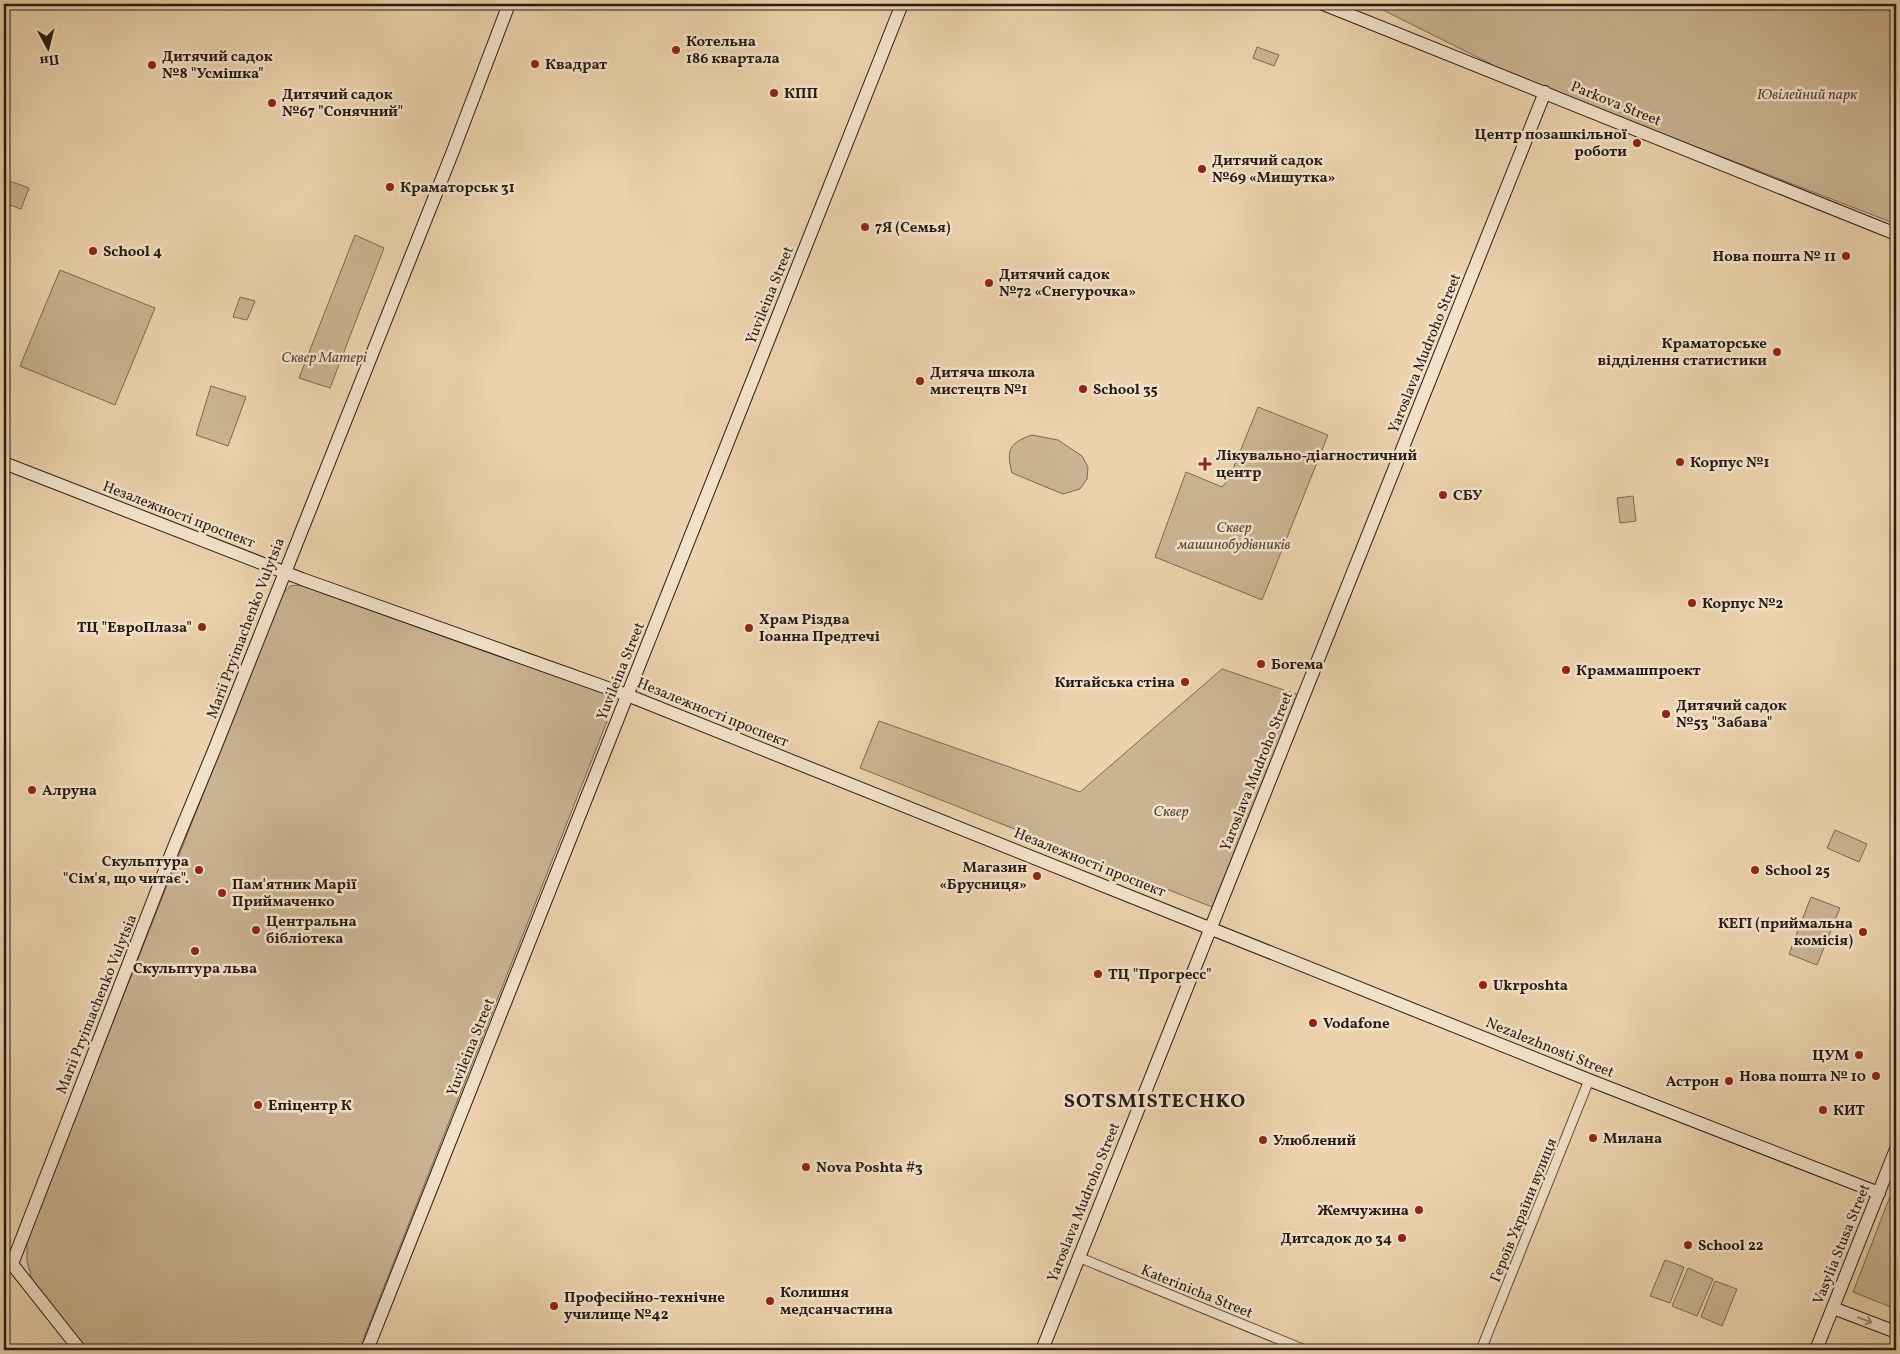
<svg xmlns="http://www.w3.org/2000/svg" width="1900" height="1354" font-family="Vollkorn,serif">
  <rect width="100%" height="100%" fill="#ecd3ad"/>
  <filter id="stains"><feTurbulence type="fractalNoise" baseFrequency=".004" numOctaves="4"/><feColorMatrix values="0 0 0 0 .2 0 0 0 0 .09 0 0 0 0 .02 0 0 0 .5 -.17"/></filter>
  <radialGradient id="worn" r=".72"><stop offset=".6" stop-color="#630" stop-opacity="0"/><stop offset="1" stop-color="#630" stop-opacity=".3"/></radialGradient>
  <path fill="#cbb493" stroke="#7a6854" d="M 1371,4 L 1896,4 L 1896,224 L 1523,80 Z
    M 1257,47 L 1279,55 L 1274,66 L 1253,58 Z
    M 4,179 L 29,188 L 21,209 L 4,203 Z
    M 355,235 L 384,248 L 330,388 L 299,378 Z
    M 60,270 L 155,308 L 115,405 L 20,366 Z
    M 240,297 L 255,301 L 247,320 L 233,317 Z
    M 211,386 L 246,397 L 228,446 L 196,435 Z
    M 1258,407 L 1328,435 L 1262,600 L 1155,557 L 1186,472 L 1222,487 L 1229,479 Z
    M 1032,435 L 1058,440 L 1082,456 L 1088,467 L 1087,479 L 1080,489 L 1063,494 L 1012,473 C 1006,450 1009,443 1032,435 Z
    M 1633,496 L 1636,521 L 1620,523 L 1617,498 Z
    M 299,585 L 608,695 L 608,719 L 359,1350 L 88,1350 L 32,1280 L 27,1261 L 27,1239 L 282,595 L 290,586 Z
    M 1222,669 L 1299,695 L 1212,907 L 860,768 L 879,721 L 1080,792 Z
    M 1835,830 L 1867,844 L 1859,862 L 1827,848 Z
    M 1811,897 L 1840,908 L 1817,965 L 1789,954 Z
    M 1896,1181 L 1896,1309 L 1853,1292 Z
    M 1665,1260 L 1684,1267 L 1670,1303 L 1650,1296 Z
    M 1688,1268 L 1713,1279 L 1697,1316 L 1672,1306 Z
    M 1715,1281 L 1737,1289 L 1722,1326 L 1701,1317 Z"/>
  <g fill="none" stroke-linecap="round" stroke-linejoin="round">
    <defs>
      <path id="street" d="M 1078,1257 L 1305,1350
        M 1481,1350 L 1589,1080"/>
      <path id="secondary" d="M 1323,4 L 1896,234
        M 4,463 L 302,579 L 627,695 L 1589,1080 L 1879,1193
        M 4,1254 L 80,1350
        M 12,1264 L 174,847 L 215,748 L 453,151 L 509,4
        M 1833,1308 L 1896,1332
        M 367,1350 L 902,4
        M 1042,1350 L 1545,92
        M 1816,1350 L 1896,1149"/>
    </defs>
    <use href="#street" stroke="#59493b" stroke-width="11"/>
    <use href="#secondary" stroke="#281b15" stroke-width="14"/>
    <use href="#street" stroke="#f3e2ca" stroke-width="9"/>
    <use href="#secondary" stroke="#f3e2ca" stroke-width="12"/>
  </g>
  <defs><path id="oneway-shaft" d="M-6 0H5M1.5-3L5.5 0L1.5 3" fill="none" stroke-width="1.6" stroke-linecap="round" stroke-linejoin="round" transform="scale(1.25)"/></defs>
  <use stroke="#988879" href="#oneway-shaft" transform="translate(1865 1320) rotate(21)"/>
  <g fill="#8f2418" stroke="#f3e2ca" stroke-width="2">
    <circle cx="676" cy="50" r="5"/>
    <circle cx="535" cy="64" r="5"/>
    <circle cx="152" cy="65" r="5"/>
    <circle cx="774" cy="93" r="5"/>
    <circle cx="272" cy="103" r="5"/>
    <circle cx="1637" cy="143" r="5"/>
    <circle cx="1202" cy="169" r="5"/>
    <circle cx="390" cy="187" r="5"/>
    <circle cx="865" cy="227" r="5"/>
    <circle cx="93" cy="251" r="5"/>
    <circle cx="1846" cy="256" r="5"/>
    <circle cx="989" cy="283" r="5"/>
    <circle cx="1777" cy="352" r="5"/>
    <circle cx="920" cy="381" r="5"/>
    <circle cx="1083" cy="389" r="5"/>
    <circle cx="1680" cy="462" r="5"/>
    <path d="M1202.5 456.5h5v5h5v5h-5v5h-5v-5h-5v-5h5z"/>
    <circle cx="1443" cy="495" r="5"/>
    <circle cx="1692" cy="603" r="5"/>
    <circle cx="202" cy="627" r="5"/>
    <circle cx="749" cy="628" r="5"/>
    <circle cx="1261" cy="664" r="5"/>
    <circle cx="1566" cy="670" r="5"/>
    <circle cx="1185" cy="682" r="5"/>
    <circle cx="1666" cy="714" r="5"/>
    <circle cx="32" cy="790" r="5"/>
    <circle cx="199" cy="870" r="5"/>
    <circle cx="1755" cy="870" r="5"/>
    <circle cx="1037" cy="876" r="5"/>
    <circle cx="222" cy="893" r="5"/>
    <circle cx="256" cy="930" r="5"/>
    <circle cx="1863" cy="932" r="5"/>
    <circle cx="195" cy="951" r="5"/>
    <circle cx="1098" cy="974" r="5"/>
    <circle cx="1483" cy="985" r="5"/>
    <circle cx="1313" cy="1023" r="5"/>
    <circle cx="1859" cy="1055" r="5"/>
    <circle cx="1876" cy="1076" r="5"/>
    <circle cx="1729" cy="1081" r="5"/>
    <circle cx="258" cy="1105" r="5"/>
    <circle cx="1823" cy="1110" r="5"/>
    <circle cx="1593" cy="1138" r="5"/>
    <circle cx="1263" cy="1140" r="5"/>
    <circle cx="806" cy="1167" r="5"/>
    <circle cx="1419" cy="1210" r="5"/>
    <circle cx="1402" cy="1238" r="5"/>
    <circle cx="1688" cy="1245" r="5"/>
    <circle cx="770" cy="1301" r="5"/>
    <circle cx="554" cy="1306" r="5"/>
  </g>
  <g text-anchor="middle" stroke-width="5" stroke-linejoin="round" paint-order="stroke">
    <g font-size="15" font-weight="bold" fill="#281b15" stroke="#f3e2ca" text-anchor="start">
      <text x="686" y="46">Котельна<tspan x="686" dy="17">186 квартала</tspan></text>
      <text x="162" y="61">Дитячий садок<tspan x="162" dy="17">№8 "Усмішка"</tspan></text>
      <text x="545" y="69">Квадрат</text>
      <text x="784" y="98">КПП</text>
      <text x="282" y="99">Дитячий садок<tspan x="282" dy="17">№67 "Сонячний"</tspan></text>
      <text x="1627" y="139" text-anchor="end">Центр позашкільної<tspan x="1627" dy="17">роботи</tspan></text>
      <text x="1212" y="165">Дитячий садок<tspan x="1212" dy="17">№69 «Мишутка»</tspan></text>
      <text x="400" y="192">Краматорськ 31</text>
      <text x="875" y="232">7Я (Семья)</text>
      <text x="103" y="256">School 4</text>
      <text x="1836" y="261" text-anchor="end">Нова пошта № 11</text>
      <text x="999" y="279">Дитячий садок<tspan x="999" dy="17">№72 «Снегурочка»</tspan></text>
      <text x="1767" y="348" text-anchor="end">Краматорське<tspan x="1767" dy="17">відділення статистики</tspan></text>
      <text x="930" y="377">Дитяча школа<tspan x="930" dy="17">мистецтв №1</tspan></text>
      <text x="1093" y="394">School 35</text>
      <text x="1216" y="460">Лікувально-діагностичний<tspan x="1216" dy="17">центр</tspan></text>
      <text x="1690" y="467">Корпус №1</text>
      <text x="1453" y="500">СБУ</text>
      <text x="1702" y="608">Корпус №2</text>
      <text x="759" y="624">Храм Різдва<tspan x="759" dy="17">Іоанна Предтечі</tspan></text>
      <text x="192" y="632" text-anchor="end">ТЦ "ЕвроПлаза"</text>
      <text x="1271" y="669">Богема</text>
      <text x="1576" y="675">Краммашпроект</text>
      <text x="1175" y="687" text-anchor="end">Китайська стіна</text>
      <text x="1676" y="710">Дитячий садок<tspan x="1676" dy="17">№53 "Забава"</tspan></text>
      <text x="42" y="795">Алруна</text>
      <text x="189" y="866" text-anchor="end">Скульптура<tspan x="189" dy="17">"Сім'я, що читає".</tspan></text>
      <text x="1027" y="872" text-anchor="end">Магазин<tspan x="1027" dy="17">«Брусниця»</tspan></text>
      <text x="1765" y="875">School 25</text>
      <text x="232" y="889">Пам'ятник Марії<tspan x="232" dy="17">Приймаченко</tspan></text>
      <text x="266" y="926">Центральна<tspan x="266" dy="17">бібліотека</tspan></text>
      <text x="1853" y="928" text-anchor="end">КЕГІ (приймальна<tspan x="1853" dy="17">комісія)</tspan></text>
      <text x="195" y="973" text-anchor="middle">Скульптура льва</text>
      <text x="1108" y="979">ТЦ "Прогресс"</text>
      <text x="1493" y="990">Ukrposhta</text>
      <text x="1323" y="1028">Vodafone</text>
      <text x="1849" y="1060" text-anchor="end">ЦУМ</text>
      <text x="1866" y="1081" text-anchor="end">Нова пошта № 10</text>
      <text x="1719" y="1086" text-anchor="end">Астрон</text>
      <text x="268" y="1110">Епіцентр К</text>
      <text x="1833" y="1115">КИТ</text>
      <text x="1603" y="1143">Милана</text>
      <text x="1273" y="1145">Улюблений</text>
      <text x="816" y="1172">Nova Poshta #3</text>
      <text x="1409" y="1215" text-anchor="end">Жемчужина</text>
      <text x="1392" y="1243" text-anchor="end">Дитсадок до 34</text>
      <text x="1698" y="1250">School 22</text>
      <text x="780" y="1297">Колишня<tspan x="780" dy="17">медсанчастина</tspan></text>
      <text x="564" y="1302">Професійно-технічне<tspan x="564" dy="17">училище №42</tspan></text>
    </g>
    <g font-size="15" font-style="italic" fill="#59493b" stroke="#f3e2ca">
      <text x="1807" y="99">Ювілейний парк</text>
      <text x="324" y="362">Сквер Матері</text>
      <text x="1234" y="532">Сквер<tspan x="1234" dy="17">машинобудівників</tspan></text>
      <text x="1171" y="816">Сквер</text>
    </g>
    <g font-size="15" fill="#281b15" stroke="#f3e2ca">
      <text transform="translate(1616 103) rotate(22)" y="5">Parkova Street</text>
      <text transform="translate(769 295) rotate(-68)" y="5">Yuvileina Street</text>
      <text transform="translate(1424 353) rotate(-68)" y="5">Yaroslava Mudroho Street</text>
      <text transform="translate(179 514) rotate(21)" y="5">Незалежності проспект</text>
      <text transform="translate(245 628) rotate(-69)" y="5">Marii Pryimachenko Vulytsia</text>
      <text transform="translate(620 671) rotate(-68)" y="5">Yuvileina Street</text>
      <text transform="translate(713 712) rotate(22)" y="5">Незалежності проспект</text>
      <text transform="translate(1256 771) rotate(-68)" y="5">Yaroslava Mudroho Street</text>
      <text transform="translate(1090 862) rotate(22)" y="5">Незалежності проспект</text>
      <text transform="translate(96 1004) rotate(-68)" y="5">Marii Pryimachenko Vulytsia</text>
      <text transform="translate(470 1047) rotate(-68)" y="5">Yuvileina Street</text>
      <text transform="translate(1550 1047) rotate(22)" y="5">Nezalezhnosti Street</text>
      <text transform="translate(1083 1202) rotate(-68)" y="5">Yaroslava Mudroho Street</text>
      <text transform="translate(1523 1210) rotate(-68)" y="5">Героїв України вулиця</text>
      <text transform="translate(1841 1244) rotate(-68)" y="5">Vasylia Stusa Street</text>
      <text transform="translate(1197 1291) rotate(22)" y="5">Katerinicha Street</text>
    </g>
    <g font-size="20" font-weight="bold" letter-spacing="1" fill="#281b15" stroke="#f3e2ca">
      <text x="1155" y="1107">SOTSMISTECHKO</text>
    </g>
  </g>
  <rect width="1900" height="1354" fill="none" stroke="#ecd3ad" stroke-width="20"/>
  <rect x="5" y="5" width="1890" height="1344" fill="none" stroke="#281b15" stroke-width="2.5"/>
  <rect x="10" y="10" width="1880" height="1334" fill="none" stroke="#281b15"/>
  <g transform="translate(48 48) rotate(173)" stroke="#f3e2ca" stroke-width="4" paint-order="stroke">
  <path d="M0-4L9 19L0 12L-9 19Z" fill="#281b15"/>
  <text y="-8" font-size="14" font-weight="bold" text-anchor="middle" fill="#281b15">Пн</text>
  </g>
  <rect width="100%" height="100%" filter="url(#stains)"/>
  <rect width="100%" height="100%" fill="url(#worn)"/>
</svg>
